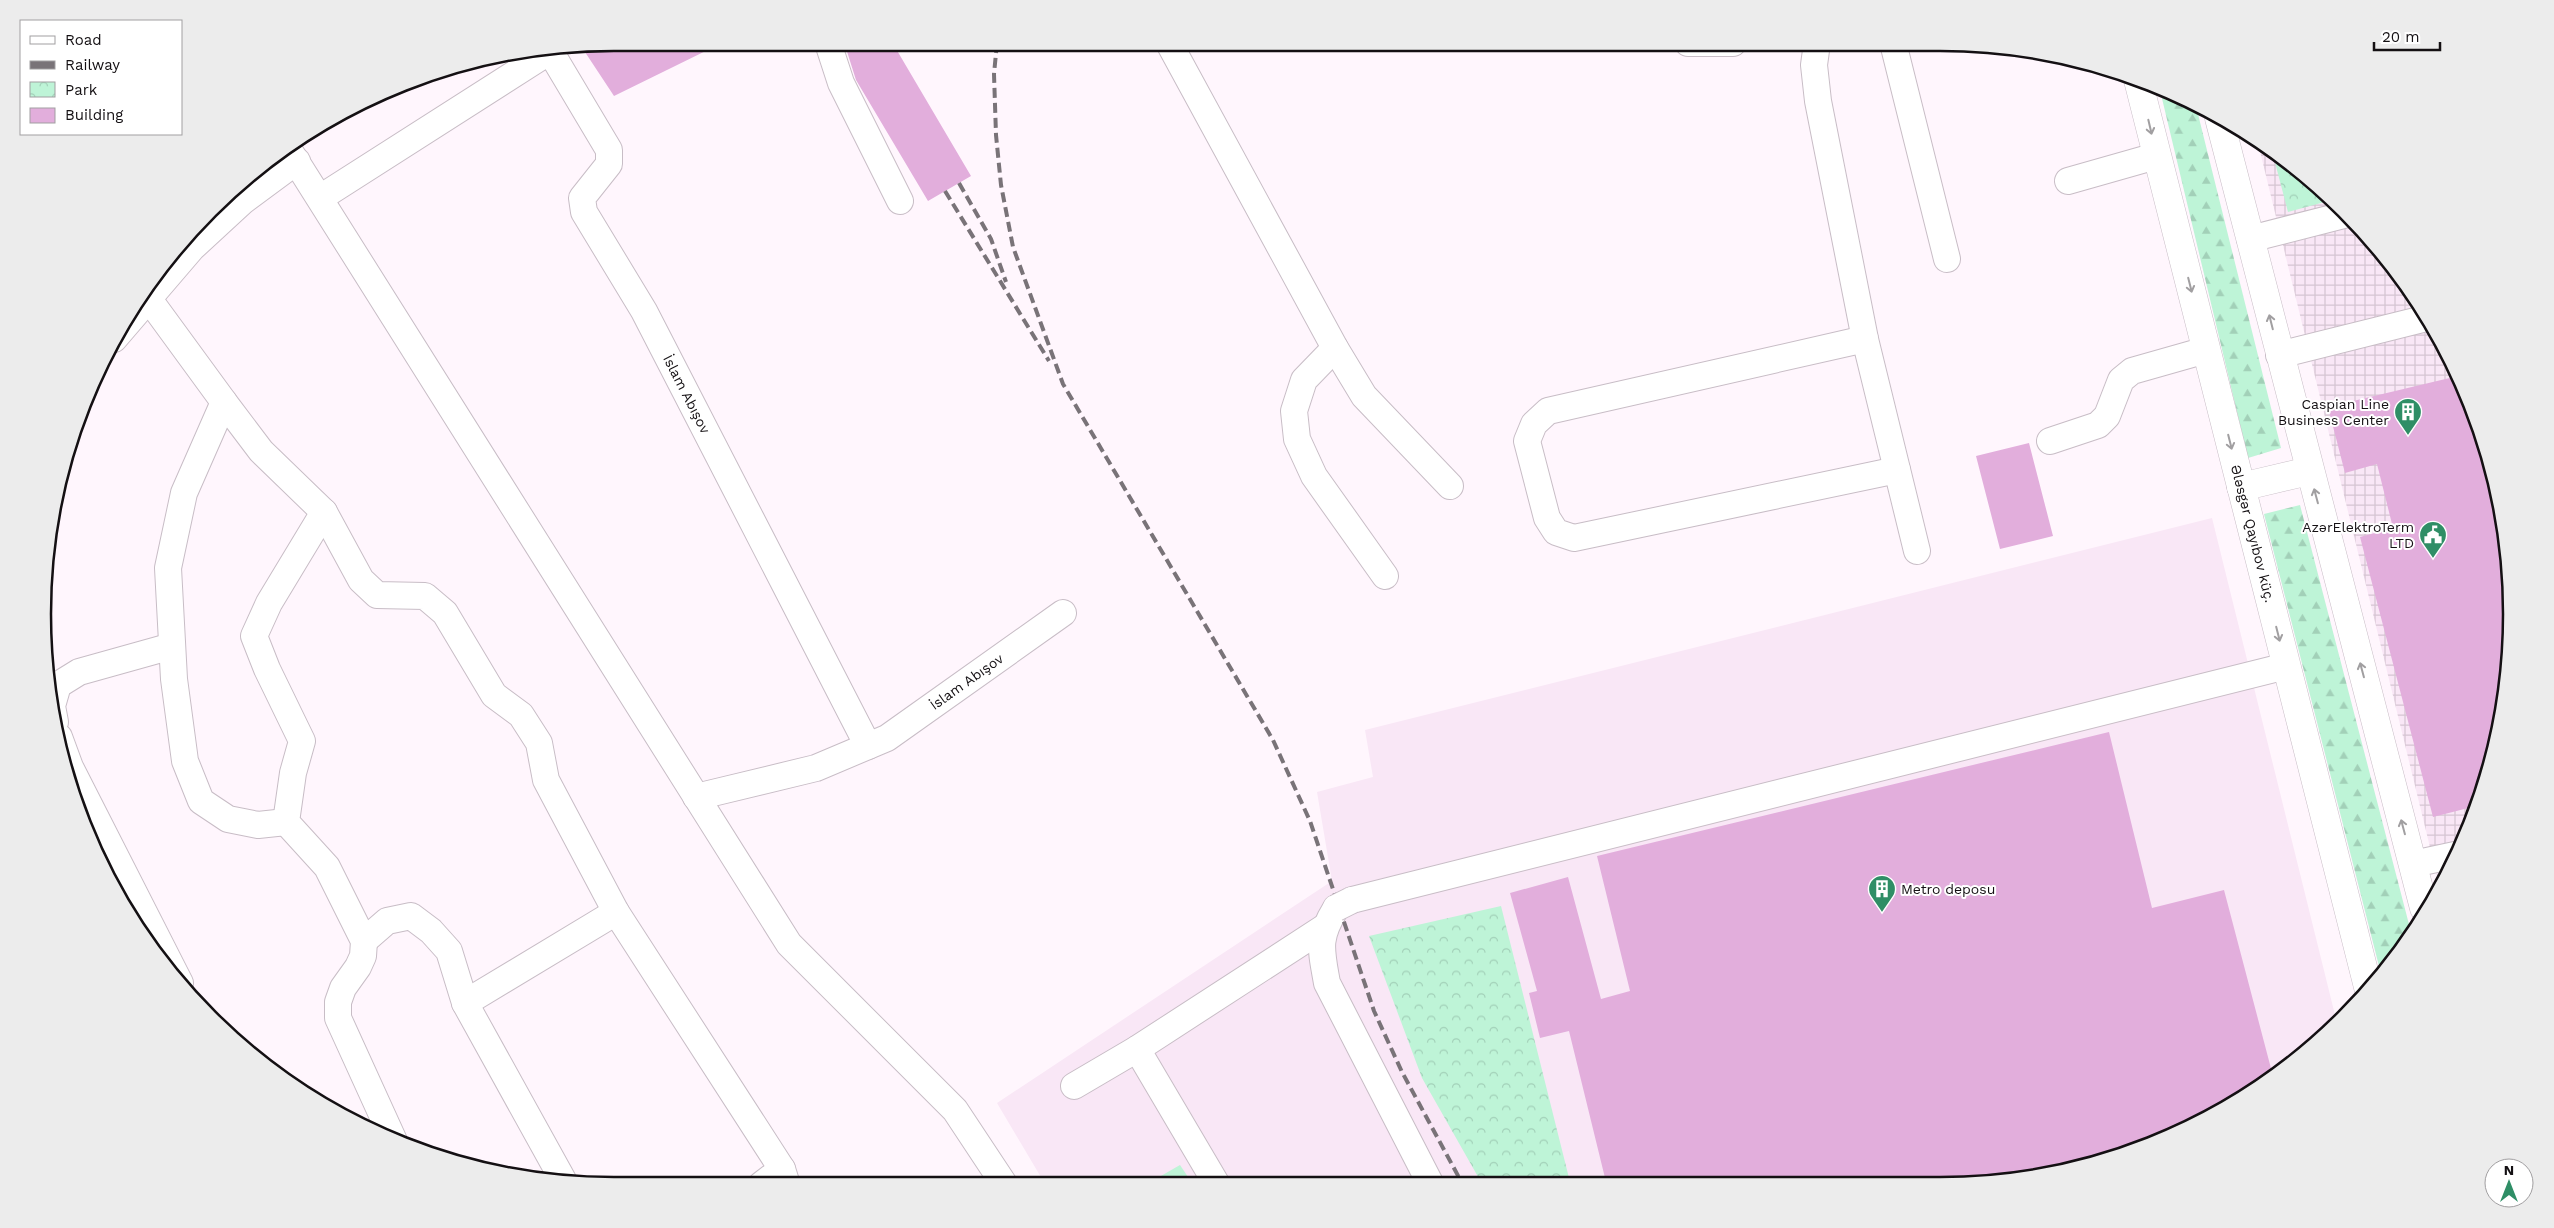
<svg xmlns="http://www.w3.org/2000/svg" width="2554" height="1228" font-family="'Work Sans',sans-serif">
  <defs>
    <pattern id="industrial-grid" width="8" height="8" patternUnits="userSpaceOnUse" patternTransform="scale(1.25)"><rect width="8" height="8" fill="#f9e7f6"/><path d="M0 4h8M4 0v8" fill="none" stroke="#d5c5d2"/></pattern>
    <pattern id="forest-firs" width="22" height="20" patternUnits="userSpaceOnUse" patternTransform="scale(1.25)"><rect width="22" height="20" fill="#bef4d7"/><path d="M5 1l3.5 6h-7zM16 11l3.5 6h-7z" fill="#a2d0b8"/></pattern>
    <pattern id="park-crowns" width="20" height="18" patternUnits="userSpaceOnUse" patternTransform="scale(1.25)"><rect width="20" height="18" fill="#bef4d7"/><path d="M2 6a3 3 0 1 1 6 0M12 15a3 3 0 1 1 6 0" fill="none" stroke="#a2d0b8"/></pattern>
  </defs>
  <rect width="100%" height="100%" fill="#fff6fd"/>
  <path fill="#f9e7f6" d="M 2212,518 L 2336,1019 L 2288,1067 L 2159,1142 L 2015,1181 L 1045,1184 L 997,1103 L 1332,881 L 1317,792 L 1373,777 L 1365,730 Z"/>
  <path fill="url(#industrial-grid)" d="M 2257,139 L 2344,210 L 2415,297 L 2468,396 L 2501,503 L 2511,614 L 2500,726 L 2468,833 L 2439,884 Z"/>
  <path fill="url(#forest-firs)" d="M 2159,86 L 2196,106 L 2281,448 L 2248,458 Z
    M 2300,505 L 2411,932 L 2394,962 L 2381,974 L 2264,514 Z"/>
  <path fill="url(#park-crowns)" d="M 2272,151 L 2332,200 L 2288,212 Z
    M 1501,906 L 1570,1182 L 1481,1182 L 1422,1078 L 1369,936 Z"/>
  <path fill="#bef4d7" d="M 1180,1165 L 1192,1183 L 1147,1184 Z"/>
  <path fill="#e2aedc" d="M 614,42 L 724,42 L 614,96 L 581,46 Z
    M 844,42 L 892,42 L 971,176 L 928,201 L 856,80 Z
    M 2458,376 L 2468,396 L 2501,503 L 2512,614 L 2500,726 L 2476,806 L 2433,817 L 2360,537 L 2393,528 L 2377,464 L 2345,473 L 2328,407 Z
    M 2029,443 L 2053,536 L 2000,549 L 1976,456 Z
    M 2109,732 L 2152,908 L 2224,890 L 2273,1076 L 2159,1142 L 2015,1181 L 1606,1182 L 1569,1031 L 1540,1038 L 1529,993 L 1537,991 L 1510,893 L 1568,877 L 1601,999 L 1630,991 L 1597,856 Z"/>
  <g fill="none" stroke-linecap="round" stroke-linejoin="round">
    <defs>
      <g id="minor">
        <path d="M 828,43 L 841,83 L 900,201"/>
        <path d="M 1169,43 L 1335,348 L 1364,396 L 1450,486"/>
        <path d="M 1688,43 L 1733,43"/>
        <path d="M 1817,43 L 1814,65 L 1818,101 L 1865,339 L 1917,551"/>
        <path d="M 1893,43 L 1947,259"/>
        <path d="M 287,147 L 789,944 L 955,1110 L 1004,1184"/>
        <path d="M 2068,181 L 2156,156"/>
        <path id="s1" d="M 320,198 L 550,51 L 609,150 L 609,164 L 582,198 L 584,212 L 644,311 L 868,746"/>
        <path d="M 2250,239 L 2348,214"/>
        <path d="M 148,298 L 224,402 L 184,493 L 168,568 L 174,679 L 185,761 L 201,801 L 228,819 L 258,825 L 286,822"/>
        <path d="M 114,339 L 192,248 L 243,201 L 297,161"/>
        <path d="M 1865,339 L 1548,411 L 1534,424 L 1527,441 L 1547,518 L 1556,532 L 1574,538 L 1897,470"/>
        <path d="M 1335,348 L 1304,380 L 1294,411 L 1297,439 L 1314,476 L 1385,576"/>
        <path d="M 2279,355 L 2427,318"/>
        <path d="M 224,402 L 261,451 L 324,512 L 361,580 L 377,595 L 425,596 L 445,613 L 494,695 L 521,715 L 539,743 L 546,780 L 616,912 L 782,1169"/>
        <path d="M 2050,441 L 2098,425 L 2107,416 L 2121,380 L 2132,371 L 2206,350"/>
        <path d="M 324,512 L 269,603 L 254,636 L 267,669 L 302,741 L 293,773 L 286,822 L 327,867 L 364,941 L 363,956 L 358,967 L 343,988 L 338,1002 L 338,1018 L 394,1141"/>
        <path d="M 55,722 L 52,706 L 58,685 L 79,672 L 172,646"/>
        <path d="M 59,737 L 70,767 L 180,983"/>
        <path id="s2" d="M 696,797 L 816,768 L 887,738 L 1063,613"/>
        <path d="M 2413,864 L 2455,855"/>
        <path d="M 1352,900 L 2286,666"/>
        <path d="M 1336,908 C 1317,939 1321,949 1327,983 L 1430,1183"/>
        <path d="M 364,941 L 387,921 L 411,916 L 431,931 L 449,951 L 465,1003 L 563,1180"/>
        <path d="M 465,1003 L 616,912"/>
        <path d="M 1137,1049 L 1216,1183"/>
        <path d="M 1074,1086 L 1137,1049 L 1325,927"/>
        <path d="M 761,1185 L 782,1169 L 787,1185"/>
      </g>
      <g id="major">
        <path id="s3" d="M 2138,80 L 2368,987"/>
        <path d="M 2219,118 L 2424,908"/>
        <path d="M 2241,487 L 2309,471"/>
      </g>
    </defs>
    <use href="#minor" stroke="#c8bdc6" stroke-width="28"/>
    <use href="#major" stroke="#c8bdc6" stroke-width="29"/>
    <use href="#minor" stroke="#fff" stroke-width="26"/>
    <use href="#major" stroke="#fff" stroke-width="28"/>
    <path stroke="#797378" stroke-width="4" stroke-dasharray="10 5" stroke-linecap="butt" d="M 997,43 L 994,74 L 996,135 L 1001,185 L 1013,247 L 1063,384 L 1273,740 L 1310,821 L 1374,1011 L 1402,1072 L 1462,1183
      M 959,183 L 991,239 L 1006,282
      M 945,191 L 1049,361"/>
    <defs>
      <path id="minor-bridge" d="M 1336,908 L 1352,900"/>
    </defs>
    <use href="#minor-bridge" stroke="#c8bdc6" stroke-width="28" stroke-linecap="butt"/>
    <use href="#minor-bridge" stroke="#fff" stroke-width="26"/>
  </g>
  <defs><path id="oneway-shaft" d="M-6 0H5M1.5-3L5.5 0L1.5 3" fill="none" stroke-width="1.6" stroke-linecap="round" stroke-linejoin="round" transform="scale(1.25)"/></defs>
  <g stroke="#a19fa1">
    <use href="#oneway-shaft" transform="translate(2150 127) rotate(77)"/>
    <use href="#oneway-shaft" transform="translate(2190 285) rotate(76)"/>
    <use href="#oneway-shaft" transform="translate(2271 322) rotate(-104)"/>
    <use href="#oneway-shaft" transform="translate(2230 442) rotate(76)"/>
    <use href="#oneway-shaft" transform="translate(2316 496) rotate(-105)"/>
    <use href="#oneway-shaft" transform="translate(2278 634) rotate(76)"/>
    <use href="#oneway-shaft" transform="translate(2362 670) rotate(-105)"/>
    <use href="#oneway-shaft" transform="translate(2403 827) rotate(-105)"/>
  </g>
  <defs>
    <symbol id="building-pin" viewBox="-11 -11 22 30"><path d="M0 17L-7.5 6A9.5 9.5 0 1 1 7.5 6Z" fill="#2f8e66" stroke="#fff"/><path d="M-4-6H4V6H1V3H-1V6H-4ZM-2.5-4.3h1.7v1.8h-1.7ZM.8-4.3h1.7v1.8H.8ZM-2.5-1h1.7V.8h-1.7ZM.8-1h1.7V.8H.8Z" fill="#fff"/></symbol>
    <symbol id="civic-pin" viewBox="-11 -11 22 30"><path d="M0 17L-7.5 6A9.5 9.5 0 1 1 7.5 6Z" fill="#2f8e66" stroke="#fff"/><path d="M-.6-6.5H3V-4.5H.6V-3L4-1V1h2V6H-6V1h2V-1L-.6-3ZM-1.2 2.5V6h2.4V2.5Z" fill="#fff"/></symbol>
  </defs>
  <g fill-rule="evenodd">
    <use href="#building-pin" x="2392" y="396" width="32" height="43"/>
    <use href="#civic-pin" x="2417" y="519" width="32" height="43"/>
    <use href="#building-pin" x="1866" y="873" width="32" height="43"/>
  </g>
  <g text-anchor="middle" stroke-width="4" stroke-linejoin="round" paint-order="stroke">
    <g font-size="14" fill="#141013" stroke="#fff">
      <text dy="5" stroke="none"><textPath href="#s1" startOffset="669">İslam Abışov</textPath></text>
      <text dy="5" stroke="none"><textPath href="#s3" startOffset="468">Ələsgər Qayıbov küç.</textPath></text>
      <text dy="5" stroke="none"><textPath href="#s2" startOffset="298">İslam Abışov</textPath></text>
    </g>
    <g font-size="14" fill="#141013" stroke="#fff" text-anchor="end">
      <text x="2389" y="409">Caspian Line<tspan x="2389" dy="16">Business Center</tspan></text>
      <text x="2414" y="532">AzərElektroTerm<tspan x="2414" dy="16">LTD</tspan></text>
      <text x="1901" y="894" text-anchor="start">Metro deposu</text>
    </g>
  </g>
  <path d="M0 0H2554V1228H0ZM614 51H1940A563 563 0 0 1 2503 614V614A563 563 0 0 1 1940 1177H614A563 563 0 0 1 51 614V614A563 563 0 0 1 614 51Z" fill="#ececec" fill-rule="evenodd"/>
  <path fill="none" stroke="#141013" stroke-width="2.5" d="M614 51H1940A563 563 0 0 1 2503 614V614A563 563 0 0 1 1940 1177H614A563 563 0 0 1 51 614V614A563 563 0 0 1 614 51Z"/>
  <rect x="20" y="20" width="162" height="115" fill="#ffffff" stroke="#a19fa1"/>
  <rect x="30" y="36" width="25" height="8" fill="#ffffff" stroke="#a19fa1"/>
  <text x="65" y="45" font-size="15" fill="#141013">Road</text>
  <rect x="30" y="61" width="25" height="8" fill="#797378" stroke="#a19fa1"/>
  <text x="65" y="70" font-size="15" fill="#141013">Railway</text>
  <rect x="30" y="82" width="25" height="15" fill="url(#park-crowns)" stroke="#a19fa1"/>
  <text x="65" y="95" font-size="15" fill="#141013">Park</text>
  <rect x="30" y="108" width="25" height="15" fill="#e2aedc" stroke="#a19fa1"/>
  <text x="65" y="120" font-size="15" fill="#141013">Building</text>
  <g transform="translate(2509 1183)"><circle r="24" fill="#ffffff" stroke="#a19fa1"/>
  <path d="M0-4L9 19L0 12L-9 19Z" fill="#2f8e66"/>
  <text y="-8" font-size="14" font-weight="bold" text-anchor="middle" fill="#141013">N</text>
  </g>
  <path d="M2374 42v8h66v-8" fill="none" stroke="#141013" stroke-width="2.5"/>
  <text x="2382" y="42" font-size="15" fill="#141013" stroke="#ffffff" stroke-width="4" paint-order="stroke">20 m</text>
</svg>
